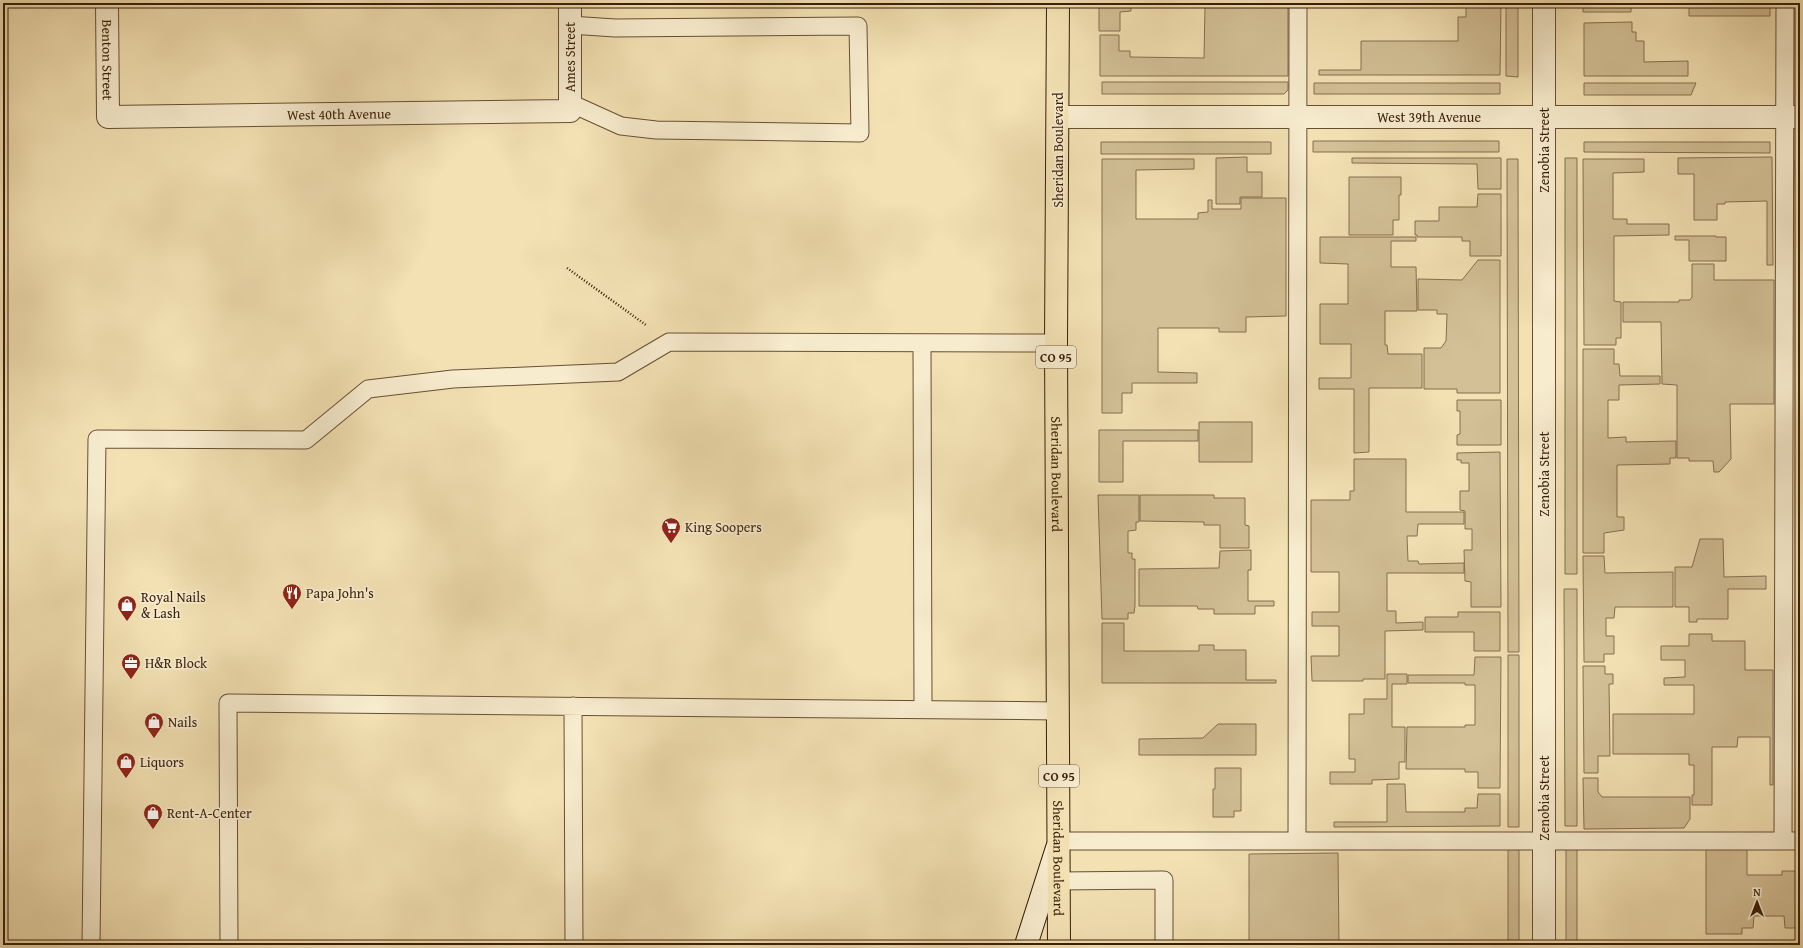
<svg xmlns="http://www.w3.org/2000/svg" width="1803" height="948" font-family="'Gentium Book Plus',serif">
  <rect width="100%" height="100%" fill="#f3e1b3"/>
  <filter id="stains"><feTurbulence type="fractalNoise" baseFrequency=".005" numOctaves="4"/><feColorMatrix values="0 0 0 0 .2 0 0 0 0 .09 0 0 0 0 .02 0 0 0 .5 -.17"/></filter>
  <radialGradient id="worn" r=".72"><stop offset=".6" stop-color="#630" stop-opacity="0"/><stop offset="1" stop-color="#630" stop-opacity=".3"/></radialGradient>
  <path fill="#d3c096" stroke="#866f50" d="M 1099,3 L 1131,3 L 1131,11 L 1120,12 L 1120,31 L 1099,31 Z
    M 1134,3 L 1288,3 L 1288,76 L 1100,76 L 1100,35 L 1119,35 L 1119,51 L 1130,51 L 1130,57 L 1204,58 L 1205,6 L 1134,6 Z
    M 1466,3 L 1501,3 L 1500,75 L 1319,75 L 1319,70 L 1361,70 L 1361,41 L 1458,41 L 1458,17 L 1466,17 Z
    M 1506,3 L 1518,3 L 1518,77 L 1506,76 Z
    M 1583,3 L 1631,3 L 1631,12 L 1583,12 Z
    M 1689,3 L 1770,3 L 1770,16 L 1689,16 Z
    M 1632,22 L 1632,32 L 1636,32 L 1636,41 L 1644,41 L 1644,62 L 1688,61 L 1688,76 L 1584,76 L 1584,23 Z
    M 1102,82 L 1288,82 L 1288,90 L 1284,94 L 1102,94 Z
    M 1314,83 L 1500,83 L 1500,94 L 1314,94 Z
    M 1584,83 L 1696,83 L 1691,95 L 1584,95 Z
    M 1313,141 L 1499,141 L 1499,152 L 1313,152 Z
    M 1101,142 L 1271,142 L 1271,154 L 1101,154 Z
    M 1584,142 L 1770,142 L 1770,153 L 1584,152 Z
    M 1247,157 L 1247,172 L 1262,172 L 1262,197 L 1240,197 L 1240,204 L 1216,204 L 1216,158 Z
    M 1772,157 L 1773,265 L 1767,265 L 1767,201 L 1725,202 L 1725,204 L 1717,204 L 1717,220 L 1694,220 L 1694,174 L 1678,174 L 1678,158 Z
    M 1352,158 L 1501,158 L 1501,189 L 1478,189 L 1477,164 L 1352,163 Z
    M 1565,158 L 1577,158 L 1577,574 L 1565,574 Z
    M 1102,159 L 1194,159 L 1194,169 L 1136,170 L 1136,219 L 1198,219 L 1198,213 L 1208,212 L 1208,200 L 1212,200 L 1212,209 L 1241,209 L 1241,198 L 1286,198 L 1286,316 L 1246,317 L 1246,332 L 1219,332 L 1219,328 L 1158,328 L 1158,372 L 1197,373 L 1197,383 L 1132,383 L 1132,393 L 1122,393 L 1122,413 L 1102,413 Z
    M 1507,159 L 1518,159 L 1519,652 L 1508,652 Z
    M 1583,159 L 1644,159 L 1644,172 L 1613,173 L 1613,219 L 1627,219 L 1627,224 L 1669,224 L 1669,235 L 1614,236 L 1614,301 L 1621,302 L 1621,338 L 1616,338 L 1616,345 L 1584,345 Z
    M 1795,160 L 1800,160 L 1800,237 L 1796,237 Z
    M 1349,177 L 1401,177 L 1401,195 L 1399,195 L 1399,220 L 1393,220 L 1393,235 L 1349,235 Z
    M 1478,194 L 1501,194 L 1501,256 L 1470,256 L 1470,241 L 1462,241 L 1462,237 L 1417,237 L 1417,235 L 1415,235 L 1415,221 L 1439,221 L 1439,207 L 1477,207 Z
    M 1675,236 L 1716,236 L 1716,237 L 1726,237 L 1726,261 L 1689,261 L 1689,240 L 1675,240 Z
    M 1320,237 L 1416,237 L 1416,241 L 1391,241 L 1391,267 L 1416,267 L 1417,311 L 1385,311 L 1385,345 L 1387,345 L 1388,354 L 1422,354 L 1422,388 L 1369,388 L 1369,452 L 1354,453 L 1354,389 L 1319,389 L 1319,378 L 1351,378 L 1351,344 L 1320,344 L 1320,304 L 1348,304 L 1348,264 L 1320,263 Z
    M 1478,260 L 1500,260 L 1500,393 L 1457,393 L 1457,389 L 1424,389 L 1424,348 L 1441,348 L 1446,341 L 1447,314 L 1437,314 L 1437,310 L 1418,310 L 1418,279 L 1462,280 Z
    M 1692,264 L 1714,264 L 1714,280 L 1774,280 L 1774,404 L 1730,404 L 1731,459 L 1719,472 L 1714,472 L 1713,461 L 1689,461 L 1689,458 L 1677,458 L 1677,385 L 1662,384 L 1661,322 L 1623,322 L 1623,302 L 1679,302 L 1679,300 L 1690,300 L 1692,297 Z
    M 1797,339 L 1800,339 L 1800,429 L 1797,429 Z
    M 1583,349 L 1614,349 L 1614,364 L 1619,364 L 1620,376 L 1660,376 L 1660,384 L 1619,385 L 1619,400 L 1608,400 L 1608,438 L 1626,437 L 1626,442 L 1676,441 L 1676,458 L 1670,458 L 1670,464 L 1617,465 L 1617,517 L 1624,517 L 1624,530 L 1604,533 L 1604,553 L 1583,553 Z
    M 1457,400 L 1501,400 L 1501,445 L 1457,445 L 1457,435 L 1460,434 L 1460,411 L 1457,411 Z
    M 1199,422 L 1252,422 L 1252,462 L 1199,462 Z
    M 1099,430 L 1198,430 L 1198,441 L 1123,441 L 1123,482 L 1099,482 Z
    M 1500,452 L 1501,607 L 1471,607 L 1471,582 L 1465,581 L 1464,550 L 1472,550 L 1472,529 L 1465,529 L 1465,511 L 1460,510 L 1460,491 L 1469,491 L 1469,463 L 1461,463 L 1461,460 L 1457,460 L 1457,453 Z
    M 1354,459 L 1406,459 L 1406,512 L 1464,512 L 1464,524 L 1418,524 L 1417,536 L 1407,536 L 1408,561 L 1418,561 L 1419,564 L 1464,563 L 1464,573 L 1387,573 L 1387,611 L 1396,611 L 1396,623 L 1423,622 L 1423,630 L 1385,631 L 1385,679 L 1363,679 L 1363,681 L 1312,681 L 1311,656 L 1339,656 L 1339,626 L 1312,626 L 1312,612 L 1339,612 L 1339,572 L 1311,572 L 1311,500 L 1350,500 L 1350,491 L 1354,491 Z
    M 1098,495 L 1139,495 L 1139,522 L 1136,522 L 1136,530 L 1128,531 L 1128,553 L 1132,553 L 1132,559 L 1135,559 L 1135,606 L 1134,613 L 1128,613 L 1128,619 L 1102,619 Z
    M 1140,495 L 1214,495 L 1214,498 L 1245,498 L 1245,525 L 1249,526 L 1249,548 L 1220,548 L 1220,525 L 1204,525 L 1204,522 L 1140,521 Z
    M 1700,539 L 1723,539 L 1724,577 L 1766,576 L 1766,589 L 1728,589 L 1728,619 L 1697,619 L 1697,622 L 1689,622 L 1689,607 L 1675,607 L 1675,567 L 1692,567 Z
    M 1251,550 L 1251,570 L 1248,570 L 1248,601 L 1274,601 L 1274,606 L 1255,606 L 1255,614 L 1214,614 L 1214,609 L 1198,609 L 1197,606 L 1139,606 L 1139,569 L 1219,568 L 1220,551 Z
    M 1583,556 L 1604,556 L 1605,573 L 1673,572 L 1673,607 L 1615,607 L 1614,618 L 1606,618 L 1606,636 L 1614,636 L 1614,654 L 1604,654 L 1604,662 L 1584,662 Z
    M 1564,589 L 1577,589 L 1577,826 L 1565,826 Z
    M 1458,612 L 1500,612 L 1500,651 L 1474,651 L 1474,632 L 1425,632 L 1425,617 L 1458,617 Z
    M 1102,623 L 1124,623 L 1124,651 L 1199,651 L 1199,645 L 1214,645 L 1214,650 L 1246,650 L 1246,680 L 1276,680 L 1276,683 L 1102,683 Z
    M 1689,634 L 1712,634 L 1712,641 L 1745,641 L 1745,670 L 1773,670 L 1773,785 L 1770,785 L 1770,737 L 1738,737 L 1737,747 L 1712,747 L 1712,805 L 1692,805 L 1692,795 L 1694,795 L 1694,765 L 1689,765 L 1689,754 L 1613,754 L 1613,714 L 1694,714 L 1694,685 L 1664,685 L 1664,678 L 1685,677 L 1685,660 L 1661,660 L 1661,646 L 1689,646 Z
    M 1508,655 L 1519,655 L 1519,827 L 1508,827 Z
    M 1475,657 L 1501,657 L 1500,788 L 1478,788 L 1478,772 L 1465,772 L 1465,769 L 1406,769 L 1407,727 L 1465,727 L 1465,725 L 1475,725 L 1475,685 L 1465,685 L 1465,683 L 1408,683 L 1408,675 L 1474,675 Z
    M 1583,666 L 1605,666 L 1605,674 L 1613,674 L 1613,684 L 1609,684 L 1610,756 L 1598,756 L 1598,773 L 1584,773 Z
    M 1387,674 L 1407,674 L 1407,684 L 1392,684 L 1392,727 L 1405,727 L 1405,762 L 1399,762 L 1399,779 L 1372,780 L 1372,784 L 1330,784 L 1330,772 L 1355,772 L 1355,759 L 1349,759 L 1349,714 L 1364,714 L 1364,699 L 1387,699 Z
    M 1218,724 L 1256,724 L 1256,755 L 1139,755 L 1139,739 L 1203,738 Z
    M 1215,768 L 1241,768 L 1241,811 L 1234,811 L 1234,817 L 1213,817 L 1213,789 L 1215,789 Z
    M 1583,778 L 1598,778 L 1598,792 L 1602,797 L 1690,797 L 1690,819 L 1684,828 L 1584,829 Z
    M 1387,784 L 1405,784 L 1406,812 L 1465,812 L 1465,808 L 1477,808 L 1478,794 L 1500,794 L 1500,826 L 1334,827 L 1334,822 L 1387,822 Z
    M 1508,847 L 1519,847 L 1519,945 L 1508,945 Z
    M 1566,847 L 1577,847 L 1577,945 L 1566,945 Z
    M 1706,847 L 1747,847 L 1747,875 L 1782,875 L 1782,871 L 1800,871 L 1800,928 L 1785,928 L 1784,916 L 1754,916 L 1753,928 L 1742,928 L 1742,934 L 1706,934 Z
    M 1338,853 L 1339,945 L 1249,945 L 1249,854 Z"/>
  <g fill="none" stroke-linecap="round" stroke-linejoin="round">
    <defs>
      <path id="service" d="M 570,25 L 615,28 L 858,26 L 860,133 L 656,130 L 621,126 L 570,103
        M 922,343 L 923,709
        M 573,706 L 574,945
        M 1059,841 L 1800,841
        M 1297,841 L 1298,3
        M 1783,841 L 1785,3
        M 1059,881 L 1164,880 L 1164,945
        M 91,945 L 97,439 L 306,440 L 368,389 L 453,379 L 618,372 L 669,342 L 1056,343
        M 229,945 L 228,703 L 1058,711"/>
      <g id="minor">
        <path id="s1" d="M 107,3 L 108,117 L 570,111 L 570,3"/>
        <path d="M 1544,3 L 1544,945"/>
        <path id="s2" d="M 1058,117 L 1800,117"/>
      </g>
      <path id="secondary" d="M 1026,945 L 1057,848"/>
      <g id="primary">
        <path id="s3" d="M 1058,3 L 1056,343 L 1059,945"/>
      </g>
    </defs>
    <use href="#service" stroke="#684f34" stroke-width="19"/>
    <use href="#minor" stroke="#684f34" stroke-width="24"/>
    <use href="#secondary" stroke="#391e09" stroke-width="24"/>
    <use href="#primary" stroke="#391e09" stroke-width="24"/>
    <path stroke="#391e09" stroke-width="2.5" stroke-dasharray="1 2" stroke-linecap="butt" d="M 567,268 L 646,325"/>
    <use href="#service" stroke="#f7ecce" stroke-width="17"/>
    <use href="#minor" stroke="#f7ecce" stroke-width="22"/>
    <use href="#secondary" stroke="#f7ecce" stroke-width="22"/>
    <use href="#primary" stroke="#f3e1b3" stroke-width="22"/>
  </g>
  <defs>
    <symbol id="supermarket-pin" viewBox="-11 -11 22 30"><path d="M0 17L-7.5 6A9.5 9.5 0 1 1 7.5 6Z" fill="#8f2418" stroke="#f7ecce"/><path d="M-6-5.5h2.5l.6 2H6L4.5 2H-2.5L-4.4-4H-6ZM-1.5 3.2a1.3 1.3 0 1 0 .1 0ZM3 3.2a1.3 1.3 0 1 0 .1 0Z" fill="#fff"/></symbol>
    <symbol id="restaurant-pin" viewBox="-11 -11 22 30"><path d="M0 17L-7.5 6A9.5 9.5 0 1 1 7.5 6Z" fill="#8f2418" stroke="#f7ecce"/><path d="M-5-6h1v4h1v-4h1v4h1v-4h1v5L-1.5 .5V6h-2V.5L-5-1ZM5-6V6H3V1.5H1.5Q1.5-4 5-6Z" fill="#fff"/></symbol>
    <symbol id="shop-pin" viewBox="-11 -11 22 30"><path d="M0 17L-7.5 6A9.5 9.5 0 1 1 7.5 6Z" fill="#8f2418" stroke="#f7ecce"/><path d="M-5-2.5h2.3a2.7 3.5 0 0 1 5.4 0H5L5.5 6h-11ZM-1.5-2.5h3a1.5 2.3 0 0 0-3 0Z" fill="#fff"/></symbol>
    <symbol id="office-pin" viewBox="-11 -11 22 30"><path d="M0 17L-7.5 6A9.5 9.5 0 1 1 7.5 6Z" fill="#8f2418" stroke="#f7ecce"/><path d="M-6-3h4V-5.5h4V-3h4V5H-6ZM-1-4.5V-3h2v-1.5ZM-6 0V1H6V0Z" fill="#fff"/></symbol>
  </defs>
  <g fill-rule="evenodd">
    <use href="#supermarket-pin" x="660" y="516" width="22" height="30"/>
    <use href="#restaurant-pin" x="281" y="582" width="22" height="30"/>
    <use href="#shop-pin" x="116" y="594" width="22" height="30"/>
    <use href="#office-pin" x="120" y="652" width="22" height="30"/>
    <use href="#shop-pin" x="143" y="711" width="22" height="30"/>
    <use href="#shop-pin" x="115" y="751" width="22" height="30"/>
    <use href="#shop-pin" x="142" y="802" width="22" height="30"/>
  </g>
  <g text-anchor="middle" stroke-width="3.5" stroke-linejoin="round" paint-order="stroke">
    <g fill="#f7ecce" stroke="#725c44" stroke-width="1">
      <rect x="1036" y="346" width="40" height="22" rx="3"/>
      <rect x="1039" y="765" width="40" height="22" rx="3"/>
    </g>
    <g font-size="13" font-weight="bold" fill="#391e09">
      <text x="1056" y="362">CO 95</text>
      <text x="1059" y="781">CO 95</text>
    </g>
    <g font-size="14" fill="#391e09" stroke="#f7ecce">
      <text transform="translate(570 57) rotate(-90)" y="5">Ames Street</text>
      <text dy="5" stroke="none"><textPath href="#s1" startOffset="57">Benton Street</textPath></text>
      <text dy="5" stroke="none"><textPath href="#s1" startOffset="345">West 40th Avenue</textPath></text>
      <text dy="5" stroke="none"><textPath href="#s2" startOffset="371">West 39th Avenue</textPath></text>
      <text transform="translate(1058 150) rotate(-90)" y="5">Sheridan Boulevard</text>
      <text transform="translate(1544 150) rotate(-90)" y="5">Zenobia Street</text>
      <text dy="5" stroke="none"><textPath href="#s3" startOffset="471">Sheridan Boulevard</textPath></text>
      <text transform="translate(1544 474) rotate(-90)" y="5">Zenobia Street</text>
      <text transform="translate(1544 798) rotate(-90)" y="5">Zenobia Street</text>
      <text dy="5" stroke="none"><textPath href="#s3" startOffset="855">Sheridan Boulevard</textPath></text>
    </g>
    <g font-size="14" fill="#391e09" stroke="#f7ecce" text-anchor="start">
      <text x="685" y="532">King Soopers</text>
      <text x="306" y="598">Papa John's</text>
      <text x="141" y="602">Royal Nails<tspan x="141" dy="16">&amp; Lash</tspan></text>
      <text x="145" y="668">H&amp;R Block</text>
      <text x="168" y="727">Nails</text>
      <text x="140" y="767">Liquors</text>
      <text x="167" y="818">Rent-A-Center</text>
    </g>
  </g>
  <rect width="1803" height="948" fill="none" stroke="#f3e1b3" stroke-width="16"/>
  <rect x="4" y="4" width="1795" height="940" fill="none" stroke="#391e09" stroke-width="2"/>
  <rect x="8" y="8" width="1787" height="932" fill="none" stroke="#391e09"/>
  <g transform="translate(1757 902)" stroke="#f7ecce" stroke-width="3" paint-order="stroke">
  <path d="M0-3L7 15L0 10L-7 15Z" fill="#391e09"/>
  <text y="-6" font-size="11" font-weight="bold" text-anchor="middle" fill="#391e09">N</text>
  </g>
  <rect width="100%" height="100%" filter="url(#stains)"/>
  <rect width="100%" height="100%" fill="url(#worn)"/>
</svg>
